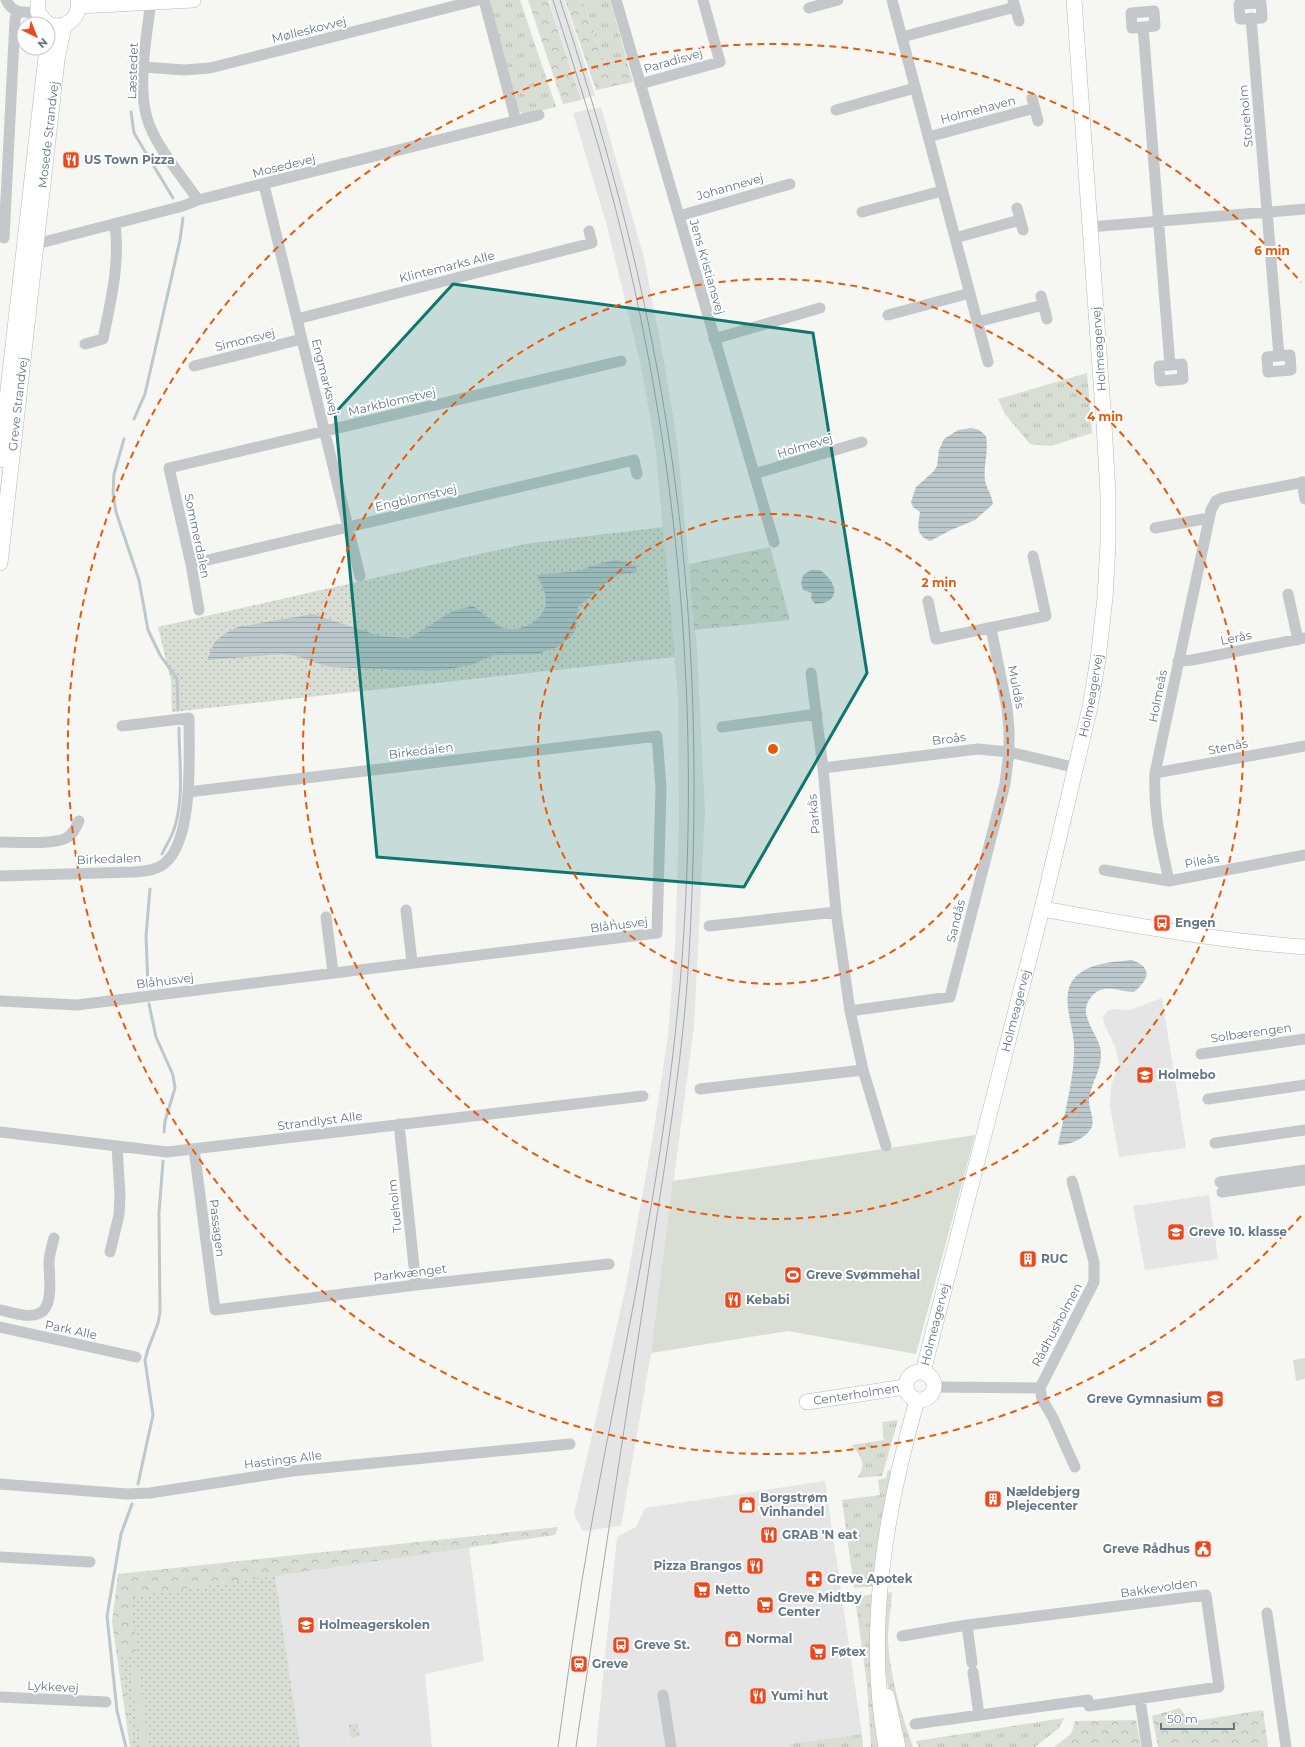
<svg xmlns="http://www.w3.org/2000/svg" width="1305" height="1747" font-family="Montserrat,sans-serif">
  <defs>
    <pattern id="grass-tufts" width="24" height="20" patternUnits="userSpaceOnUse"><rect width="24" height="20" fill="#d8ded4"/><path d="M3 7l-1-3M5 7V3M7 7l1-3M15 17l-1-3M17 17v-4M19 17l1-3" fill="none" stroke="#b3b9b2"/></pattern>
    <pattern id="forest-crowns" width="20" height="18" patternUnits="userSpaceOnUse"><rect width="20" height="18" fill="#d8ded4"/><path d="M2 6a3 3 0 1 1 6 0M12 15a3 3 0 1 1 6 0" fill="none" stroke="#b3b9b2"/></pattern>
    <pattern id="park-dots" width="8" height="8" patternUnits="userSpaceOnUse"><rect width="8" height="8" fill="#d8ded4"/><path d="M2 2h.1M6 6h.1" fill="none" stroke="#b3b9b2" stroke-width="1.8" stroke-linecap="round"/></pattern>
    <pattern id="water-rules" width="6" height="5" patternUnits="userSpaceOnUse"><rect width="6" height="5" fill="#bcc8cc"/><path d="M0 2.5h6" fill="none" stroke="#9ca7ab"/></pattern>
  </defs>
  <rect width="100%" height="100%" fill="#f6f6f3"/>
  <path fill="#e4e5e4" d="M 549,0 L 564,0 L 595,95 L 581,100 Z
    M 601,107 L 644,258 L 665,367 L 677,441 L 697,649 L 705,810 L 694,1026 L 651,1353 L 621,1526 L 583,1531 L 574,1514 L 626,1286 L 653,1136 L 668,1035 L 675,948 L 679,821 L 678,697 L 655,443 L 640,362 L 606,222 L 573,113 Z
    M 1162,998 L 1186,1148 L 1119,1157 L 1110,1106 L 1111,1086 L 1119,1064 L 1116,1049 L 1104,1023 L 1103,1017 L 1107,1011 L 1114,1009 L 1130,1010 Z
    M 1209,1195 L 1218,1259 L 1145,1270 L 1133,1206 Z
    M 825,1481 L 862,1734 L 790,1744 L 790,1747 L 596,1747 L 617,1537 L 636,1527 L 645,1508 Z
    M 469,1547 L 484,1661 L 425,1674 L 432,1747 L 133,1747 L 120,1658 L 137,1654 L 130,1597 Z"/>
  <path fill="url(#grass-tufts)" d="M 488,0 L 520,0 L 556,107 L 524,115 L 518,110 Z
    M 582,0 L 610,0 L 629,68 L 607,70 Z
    M 1087,373 L 1092,433 L 1051,446 L 1030,444 L 1005,414 L 998,399 Z
    M 898,1420 L 882,1476 L 857,1478 C 868,1465 861,1455 851,1445 L 884,1440 L 882,1422 Z
    M 888,1470 L 893,1472 L 874,1586 L 854,1588 L 842,1500 L 880,1495 L 878,1480 L 886,1478 Z
    M 892,1592 C 891,1608 888,1625 888,1641 C 890,1678 901,1713 913,1747 L 901,1747 L 884,1668 L 887,1593 Z
    M 874,1594 L 881,1747 L 871,1747 L 867,1685 L 855,1597 Z
    M 1064,1718 L 1059,1728 L 1035,1747 L 919,1747 L 916,1741 Z
    M 862,1734 L 863,1747 L 790,1747 L 789,1744 Z"/>
  <path fill="url(#forest-crowns)" d="M 528,0 L 548,0 L 581,100 L 563,104 Z
    M 565,0 L 582,0 L 607,70 L 629,68 L 633,82 L 596,90 Z
    M 770,547 L 790,620 L 694,630 L 689,564 Z
    M 558,1527 L 555,1535 L 131,1597 L 137,1654 L 120,1659 L 133,1747 L 130,1747 L 112,1622 L 118,1574 Z
    M 1180,1708 L 1189,1722 L 1263,1710 L 1268,1747 L 1158,1747 L 1152,1716 Z
    M 1136,1720 L 1141,1747 L 1054,1747 L 1071,1734 L 1075,1721 Z"/>
  <path fill="url(#park-dots)" d="M 663,527 L 675,657 L 172,712 L 171,681 L 158,627 L 524,544 Z
    M 275,1576 L 300,1747 L 133,1747 L 120,1658 L 137,1654 L 130,1597 Z
    M 357,1723 L 360,1736 L 351,1738 L 349,1724 Z"/>
  <path fill="#d8ded4" d="M 975,1135 L 916,1354 L 788,1331 L 651,1353 L 673,1181 Z
    M 1305,1358 L 1305,1379 L 1296,1381 L 1293,1360 Z
    M 138,1668 L 149,1747 L 141,1747 L 130,1670 Z"/>
  <path fill="url(#water-rules)" d="M 971,428 L 979,430 L 986,436 C 989,453 983,465 985,480 C 985,485 992,495 993,504 L 975,520 L 951,530 L 930,541 C 915,535 918,526 920,512 L 913,507 L 911,502 L 916,487 L 933,472 L 937,466 L 939,450 L 944,439 L 958,430 Z
    M 617,560 L 636,566 L 637,572 L 618,575 L 602,586 L 578,607 L 576,629 L 571,637 L 558,647 L 538,654 L 495,655 L 470,665 L 451,669 L 431,671 L 329,667 L 296,656 L 282,654 L 207,660 L 214,643 L 224,634 L 238,627 L 313,614 L 380,636 L 409,638 L 453,611 L 473,606 C 483,612 492,623 501,627 C 517,635 547,620 546,601 C 546,592 541,583 537,575 L 578,571 L 602,563 Z
    M 811,570 L 820,570 C 838,583 842,603 815,604 L 811,598 L 812,593 L 803,590 L 801,583 L 803,575 Z
    M 1132,960 C 1153,968 1149,979 1134,992 C 1119,992 1106,983 1094,994 C 1075,1012 1095,1029 1100,1047 C 1105,1068 1089,1083 1089,1103 C 1090,1112 1096,1122 1090,1130 C 1084,1139 1069,1145 1058,1145 C 1064,1115 1075,1076 1074,1046 C 1074,1026 1060,998 1073,980 C 1086,963 1112,962 1132,960 Z"/>
  <g fill="none" stroke-linecap="round" stroke-linejoin="round">
    <path stroke="#bcc8cc" stroke-width="3" d="M 131,112 L 134,133 L 173,198
      M 134,419 L 145,394 L 180,240 L 183,218
      M 124,439 L 114,474 L 113,493 L 116,512 L 139,580 L 148,630 L 160,655 L 177,679 L 178,710
      M 162,854 C 165,847 170,840 173,832 C 185,801 179,761 179,728
      M 148,986 L 146,936 L 150,889
      M 149,1004 L 156,1037 L 173,1075 L 175,1088 L 165,1121 L 164,1132
      M 138,1484 L 153,1415 L 145,1360 L 148,1349 L 158,1323 L 160,1312 L 159,1213 L 163,1161
      M 126,1747 L 117,1711 L 107,1616 L 121,1534 L 132,1504"/>
    <defs>
      <g id="secondary">
        <path d="M 38,0 L 38,12 L 47,24"/>
        <path d="M 79,6 L 193,0"/>
        <path d="M 48,24 C 65,31 81,18 78,0"/>
        <path d="M 0,460 L 47,48"/>
        <path id="s1" d="M 0,563 L 57,60 L 64,26"/>
        <path d="M 1042,909 C 1129,924 1216,941 1305,947"/>
        <path id="s2" d="M 923,1372 L 1042,909 L 1090,707 L 1098,659 L 1105,598 L 1108,544 L 1108,494 L 1104,424 L 1074,0"/>
        <circle cx="920" cy="1386" r="14"/>
        <path id="s3" d="M 807,1402 L 905,1387"/>
        <path d="M 887,1696 L 898,1747"/>
        <path d="M 886,1747 C 865,1631 885,1512 917,1400"/>
      </g>
    </defs>
    <use href="#secondary" stroke="#b4babe" stroke-width="16"/>
    <path stroke="#c4c8cb" stroke-width="11" d="M 6,0 C 14,15 22,12 38,12
      M 151,0 C 147,36 137,83 147,118 C 155,146 182,176 198,200
      M 484,0 L 516,121
      M 616,0 L 774,542
      M 892,0 L 988,362
      M 1013,0 L 1019,21
      M 1261,3 L 1262,18 L 1240,19 L 1239,4 Z
      M 809,8 L 838,0
      M 1154,11 L 1155,26 L 1132,28 L 1131,13 Z
      M 1251,18 L 1279,356
      M 1143,27 L 1170,365
      M 902,37 L 1015,7
      M 144,67 L 184,70 L 210,68 L 478,0
      M 640,84 L 720,62 L 703,0
      M 1032,98 L 1038,121
      M 836,110 L 915,88
      M 928,137 L 1035,108
      M 264,185 L 360,576
      M 1017,208 L 1023,230
      M 862,212 L 942,191
      M 679,216 L 790,184
      M 1090,227 L 1305,209
      M 4,238 L 15,20 L 17,12
      M 955,238 L 1020,220
      M 36,244 L 183,206 L 198,200 L 539,115
      M 1041,296 L 1047,319
      M 888,315 L 970,293
      M 297,319 L 592,243 L 589,231
      M 977,322 L 1043,305
      M 714,339 L 820,308
      M 85,344 L 103,339 C 111,300 120,264 115,224
      M 1290,355 L 1291,370 L 1268,372 L 1267,357 Z
      M 1182,364 L 1183,379 L 1160,381 L 1159,366 Z
      M 194,366 L 302,339
      M 754,474 L 862,442
      M 1302,482 L 1305,499
      M 1155,528 L 1209,518
      M 191,564 L 634,460 L 637,474
      M 1288,594 L 1298,640
      M 928,601 L 936,639 L 1046,616 L 1033,556
      M 199,610 L 191,564 L 169,468 L 621,361
      M 1178,661 L 1192,660 L 1305,638
      M 811,673 L 823,768 L 836,912 L 850,1011 L 863,1070 L 886,1146
      M 722,727 L 817,714
      M 823,768 L 978,749 L 1009,752 L 1077,768
      M 1155,773 L 1305,746
      M 0,842 C 16,842 53,845 66,838 C 73,835 76,827 79,821
      M 1104,870 L 1169,881 L 1305,855
      M 0,876 L 133,872 C 144,871 156,871 165,863 C 194,839 189,753 189,718 L 122,726
      M 1169,881 C 1161,844 1153,812 1155,773 L 1211,510 L 1216,501 L 1222,498 L 1305,482
      M 406,910 L 412,962
      M 326,917 L 333,972
      M 709,926 L 836,912
      M 0,1001 L 77,1005 L 657,933 L 661,788 L 657,736 L 188,792
      M 850,1011 L 950,997 L 1005,784 L 1009,752 L 1009,729 L 1007,708 L 991,628
      M 1201,1054 L 1305,1039
      M 700,1089 L 863,1070
      M 1208,1099 L 1305,1085
      M 399,1124 L 416,1285
      M 0,1132 L 167,1152 L 643,1096
      M 1215,1143 L 1305,1130
      M 194,1149 L 215,1310 L 416,1285 L 609,1264
      M 1072,1181 L 1094,1262 L 1094,1282 L 1040,1388 L 1042,1399 L 1053,1418 L 1075,1467
      M 1220,1182 L 1305,1170
      M 1222,1192 L 1305,1180
      M 110,1252 L 119,1215 L 120,1195 L 117,1147
      M 0,1310 C 11,1312 29,1319 40,1313 C 54,1306 49,1276 49,1263 C 49,1255 52,1246 54,1238
      M 0,1327 L 136,1357
      M 934,1387 L 1040,1388
      M 0,1484 L 127,1494 L 150,1493 L 292,1471 L 570,1444
      M 0,1557 L 90,1562
      M 1267,1613 L 1286,1747
      M 967,1625 L 972,1663
      M 902,1636 L 967,1625 L 1206,1595 L 1219,1687 L 1089,1706 L 1088,1700 L 915,1724
      M 973,1672 L 979,1715
      M 663,1695 L 671,1747
      M 0,1697 L 106,1702
      M 1140,1699 L 1147,1747"/>
    <use href="#secondary" stroke="#fff" stroke-width="15"/>
    <path stroke="#a2a9af" stroke-width="1" d="M 553,0 C 578,79 604,158 623,239 C 688,507 705,788 672,1062 C 654,1218 619,1372 591,1527 C 578,1600 568,1673 558,1747
      M 560,0 C 603,130 639,261 662,396 C 694,580 700,768 689,955 C 683,1064 663,1173 647,1281 C 623,1436 599,1592 576,1747"/>
  </g>
  <path fill="#0f766e" fill-opacity="0.2" stroke="#0f766e" stroke-width="3" stroke-linejoin="round" d="M 453,284 L 813,333 L 867,673 L 744,887 L 377,857 L 335,413 Z"/>
  <g fill="none" stroke="#e8590c" stroke-width="2" stroke-dasharray="7 5">
    <circle cx="773" cy="749" r="235"/>
    <circle cx="773" cy="749" r="470"/>
    <path d="M1301 1216A705 705 0 1 1 1301 282"/>
  </g>
  <defs>
    <symbol id="restaurant-square" viewBox="-11 -11 22 22"><rect x="-9" y="-9" width="18" height="18" rx="4" fill="#ec481d" stroke="#fff"/><path d="M-5-6h1v4h1v-4h1v4h1v-4h1v5L-1.5 .5V6h-2V.5L-5-1ZM5-6V6H3V1.5H1.5Q1.5-4 5-6Z" fill="#fff"/></symbol>
    <symbol id="bus-square" viewBox="-11 -11 22 22"><rect x="-9" y="-9" width="18" height="18" rx="4" fill="#ec481d" stroke="#fff"/><path d="M-5-6H5V4H4V6H2V4H-2V6H-4V4H-5ZM-3.5-4V0h7V-4ZM-3.5 1.2v1.5H-2V1.2ZM2 1.2v1.5H3.5V1.2Z" fill="#fff"/></symbol>
    <symbol id="school-square" viewBox="-11 -11 22 22"><rect x="-9" y="-9" width="18" height="18" rx="4" fill="#ec481d" stroke="#fff"/><path d="M0-5L7-2L0 1L-7-2ZM-4 1L0 2.5L4 1V4Q0 6-4 4Z" fill="#fff"/></symbol>
    <symbol id="building-square" viewBox="-11 -11 22 22"><rect x="-9" y="-9" width="18" height="18" rx="4" fill="#ec481d" stroke="#fff"/><path d="M-4-6H4V6H1V3H-1V6H-4ZM-2.5-4.3h1.7v1.8h-1.7ZM.8-4.3h1.7v1.8H.8ZM-2.5-1h1.7V.8h-1.7ZM.8-1h1.7V.8H.8Z" fill="#fff"/></symbol>
    <symbol id="stadium-square" viewBox="-11 -11 22 22"><rect x="-9" y="-9" width="18" height="18" rx="4" fill="#ec481d" stroke="#fff"/><path d="M0-5a6.5 5 0 1 0 0 10a6.5 5 0 1 0 0-10ZM-3.5-1.8h7v3.6h-7Z" fill="#fff"/></symbol>
    <symbol id="shop-square" viewBox="-11 -11 22 22"><rect x="-9" y="-9" width="18" height="18" rx="4" fill="#ec481d" stroke="#fff"/><path d="M-5-2.5h2.3a2.7 3.5 0 0 1 5.4 0H5L5.5 6h-11ZM-1.5-2.5h3a1.5 2.3 0 0 0-3 0Z" fill="#fff"/></symbol>
    <symbol id="civic-square" viewBox="-11 -11 22 22"><rect x="-9" y="-9" width="18" height="18" rx="4" fill="#ec481d" stroke="#fff"/><path d="M-.6-6.5H3V-4.5H.6V-3L4-1V1h2V6H-6V1h2V-1L-.6-3ZM-1.2 2.5V6h2.4V2.5Z" fill="#fff"/></symbol>
    <symbol id="pharmacy-square" viewBox="-11 -11 22 22"><rect x="-9" y="-9" width="18" height="18" rx="4" fill="#ec481d" stroke="#fff"/><path d="M-2-6h4v4h4v4h-4v4h-4v-4h-4v-4h4Z" fill="#fff"/></symbol>
    <symbol id="supermarket-square" viewBox="-11 -11 22 22"><rect x="-9" y="-9" width="18" height="18" rx="4" fill="#ec481d" stroke="#fff"/><path d="M-6-5.5h2.5l.6 2H6L4.5 2H-2.5L-4.4-4H-6ZM-1.5 3.2a1.3 1.3 0 1 0 .1 0ZM3 3.2a1.3 1.3 0 1 0 .1 0Z" fill="#fff"/></symbol>
    <symbol id="station-square" viewBox="-11 -11 22 22"><rect x="-9" y="-9" width="18" height="18" rx="4" fill="#ec481d" stroke="#fff"/><path d="M-3-6H3Q5-6 5-4V2Q5 4 3 4L4.5 6H3L1.5 4h-3L-3 6H-4.5L-3 4Q-5 4-5 2V-4Q-5-6-3-6ZM-3.5-4v3h7v-3ZM-3.5 1v1.5H-2V1ZM2 1v1.5H3.5V1Z" fill="#fff"/></symbol>
  </defs>
  <g fill-rule="evenodd">
    <use href="#restaurant-square" x="61" y="150" width="20" height="20"/>
    <use href="#bus-square" x="1152" y="913" width="20" height="20"/>
    <use href="#school-square" x="1135" y="1065" width="20" height="20"/>
    <use href="#school-square" x="1166" y="1222" width="20" height="20"/>
    <use href="#building-square" x="1018" y="1249" width="20" height="20"/>
    <use href="#stadium-square" x="783" y="1265" width="20" height="20"/>
    <use href="#restaurant-square" x="723" y="1290" width="20" height="20"/>
    <use href="#school-square" x="1205" y="1389" width="20" height="20"/>
    <use href="#building-square" x="983" y="1489" width="20" height="20"/>
    <use href="#shop-square" x="737" y="1495" width="20" height="20"/>
    <use href="#restaurant-square" x="759" y="1525" width="20" height="20"/>
    <use href="#civic-square" x="1193" y="1539" width="20" height="20"/>
    <use href="#restaurant-square" x="745" y="1556" width="20" height="20"/>
    <use href="#pharmacy-square" x="804" y="1569" width="20" height="20"/>
    <use href="#supermarket-square" x="692" y="1580" width="20" height="20"/>
    <use href="#supermarket-square" x="755" y="1595" width="20" height="20"/>
    <use href="#school-square" x="296" y="1615" width="20" height="20"/>
    <use href="#shop-square" x="723" y="1629" width="20" height="20"/>
    <use href="#bus-square" x="611" y="1635" width="20" height="20"/>
    <use href="#supermarket-square" x="808" y="1642" width="20" height="20"/>
    <use href="#station-square" x="569" y="1654" width="20" height="20"/>
    <use href="#restaurant-square" x="748" y="1686" width="20" height="20"/>
  </g>
  <g text-anchor="middle" stroke-width="4" stroke-linejoin="round" paint-order="stroke">
    <g font-size="12" fill="#647786" stroke="#fff">
      <text transform="translate(309 30) rotate(-14)" y="4">Mølleskovvej</text>
      <text transform="translate(673 61) rotate(-16)" y="4">Paradisvej</text>
      <text transform="translate(133 71) rotate(-88)" y="4">Læstedet</text>
      <text transform="translate(978 110) rotate(-15)" y="4">Holmehaven</text>
      <text transform="translate(1246 116) rotate(-95)" y="4">Storeholm</text>
      <text dy="4" stroke="none"><textPath href="#s1" startOffset="431">Mosede Strandvej</textPath></text>
      <text transform="translate(284 166) rotate(-14)" y="4">Mosedevej</text>
      <text transform="translate(730 187) rotate(-16)" y="4">Johannevej</text>
      <text transform="translate(447 267) rotate(-14)" y="4">Klintemarks Alle</text>
      <text transform="translate(707 267) rotate(74)" y="4">Jens Kristiansvej</text>
      <text transform="translate(245 340) rotate(-14)" y="4">Simonsvej</text>
      <text transform="translate(1099 349) rotate(-94)" y="4">Holmeagervej</text>
      <text transform="translate(325 377) rotate(76)" y="4">Engmarksvej</text>
      <text transform="translate(392 402) rotate(-13)" y="4">Markblomstvej</text>
      <text dy="4" stroke="none"><textPath href="#s1" startOffset="160">Greve Strandvej</textPath></text>
      <text transform="translate(805 446) rotate(-17)" y="4">Holmevej</text>
      <text transform="translate(416 498) rotate(-13)" y="4">Engblomstvej</text>
      <text transform="translate(197 536) rotate(78)" y="4">Sommerdalen</text>
      <text transform="translate(1236 638) rotate(-11)" y="4">Lerås</text>
      <text transform="translate(1016 687) rotate(79)" y="4">Muldås</text>
      <text dy="4" stroke="none"><textPath href="#s2" startOffset="697">Holmeagervej</textPath></text>
      <text transform="translate(1158 696) rotate(-79)" y="4">Holmeås</text>
      <text transform="translate(949 739) rotate(-7)" y="4">Broås</text>
      <text transform="translate(1228 747) rotate(-11)" y="4">Stenås</text>
      <text transform="translate(421 751) rotate(-7)" y="4">Birkedalen</text>
      <text transform="translate(814 814) rotate(-95)" y="4">Parkås</text>
      <text transform="translate(109 859) rotate(-2)" y="4">Birkedalen</text>
      <text transform="translate(1202 861) rotate(-11)" y="4">Pileås</text>
      <text transform="translate(956 921) rotate(-76)" y="4">Sandås</text>
      <text transform="translate(619 925) rotate(-7)" y="4">Blåhusvej</text>
      <text transform="translate(165 981) rotate(-7)" y="4">Blåhusvej</text>
      <text dy="4" stroke="none"><textPath href="#s2" startOffset="373">Holmeagervej</textPath></text>
      <text transform="translate(1251 1033) rotate(-8)" y="4">Solbærengen</text>
      <text transform="translate(320 1121) rotate(-7)" y="4">Strandlyst Alle</text>
      <text transform="translate(395 1206) rotate(-96)" y="4">Tueholm</text>
      <text transform="translate(217 1228) rotate(83)" y="4">Passagen</text>
      <text transform="translate(410 1273) rotate(-7)" y="4">Parkvænget</text>
      <text dy="4" stroke="none"><textPath href="#s2" startOffset="49">Holmeagervej</textPath></text>
      <text transform="translate(1057 1325) rotate(-62)" y="4">Rådhusholmen</text>
      <text transform="translate(71 1330) rotate(12)" y="4">Park Alle</text>
      <text dy="4" stroke="none"><textPath href="#s3" startOffset="50">Centerholmen</textPath></text>
      <text transform="translate(283 1460) rotate(-7)" y="4">Hastings Alle</text>
      <text transform="translate(1159 1588) rotate(-8)" y="4">Bakkevolden</text>
      <text transform="translate(53 1687) rotate(3)" y="4">Lykkevej</text>
    </g>
    <g font-size="12" font-weight="bold" fill="#647786" stroke="#fff" text-anchor="start">
      <text x="84" y="164">US Town Pizza</text>
      <text x="1175" y="927">Engen</text>
      <text x="1158" y="1079">Holmebo</text>
      <text x="1189" y="1236">Greve 10. klasse</text>
      <text x="1041" y="1263">RUC</text>
      <text x="806" y="1279">Greve Svømmehal</text>
      <text x="746" y="1304">Kebabi</text>
      <text x="1202" y="1403" text-anchor="end">Greve Gymnasium</text>
      <text x="1006" y="1496">Nældebjerg<tspan x="1006" dy="14">Plejecenter</tspan></text>
      <text x="760" y="1502">Borgstrøm<tspan x="760" dy="14">Vinhandel</tspan></text>
      <text x="782" y="1539">GRAB 'N eat</text>
      <text x="1190" y="1553" text-anchor="end">Greve Rådhus</text>
      <text x="742" y="1570" text-anchor="end">Pizza Brangos</text>
      <text x="827" y="1583">Greve Apotek</text>
      <text x="715" y="1594">Netto</text>
      <text x="778" y="1602">Greve Midtby<tspan x="778" dy="14">Center</tspan></text>
      <text x="319" y="1629">Holmeagerskolen</text>
      <text x="746" y="1643">Normal</text>
      <text x="634" y="1649">Greve St.</text>
      <text x="831" y="1656">Føtex</text>
      <text x="592" y="1668">Greve</text>
      <text x="771" y="1700">Yumi hut</text>
    </g>
  </g>
  <circle cx="773" cy="749" r="6" fill="#e8590c" stroke="#fff" stroke-width="2"/>
  <g font-size="12" text-anchor="middle" font-weight="bold" fill="#e8590c" stroke="#fff" stroke-width="4" stroke-linejoin="round" paint-order="stroke">
    <text x="1272" y="255">6 min</text>
    <text x="1105" y="421">4 min</text>
    <text x="939" y="587">2 min</text>
  </g>
  <g transform="translate(36 36) rotate(137)"><circle r="19" fill="#ffffff" stroke="#c1c9cf"/>
  <path d="M0-3L7 15L0 10L-7 15Z" fill="#ec481d"/>
  <text y="-6" font-size="11" font-weight="bold" text-anchor="middle" fill="#647786">N</text>
  </g>
  <path d="M1161 1723v6h73v-6" fill="none" stroke="#647786" stroke-width="2"/>
  <text x="1167" y="1723" font-size="12" fill="#647786" stroke="#ffffff" stroke-width="3" paint-order="stroke">50 m</text>
</svg>
